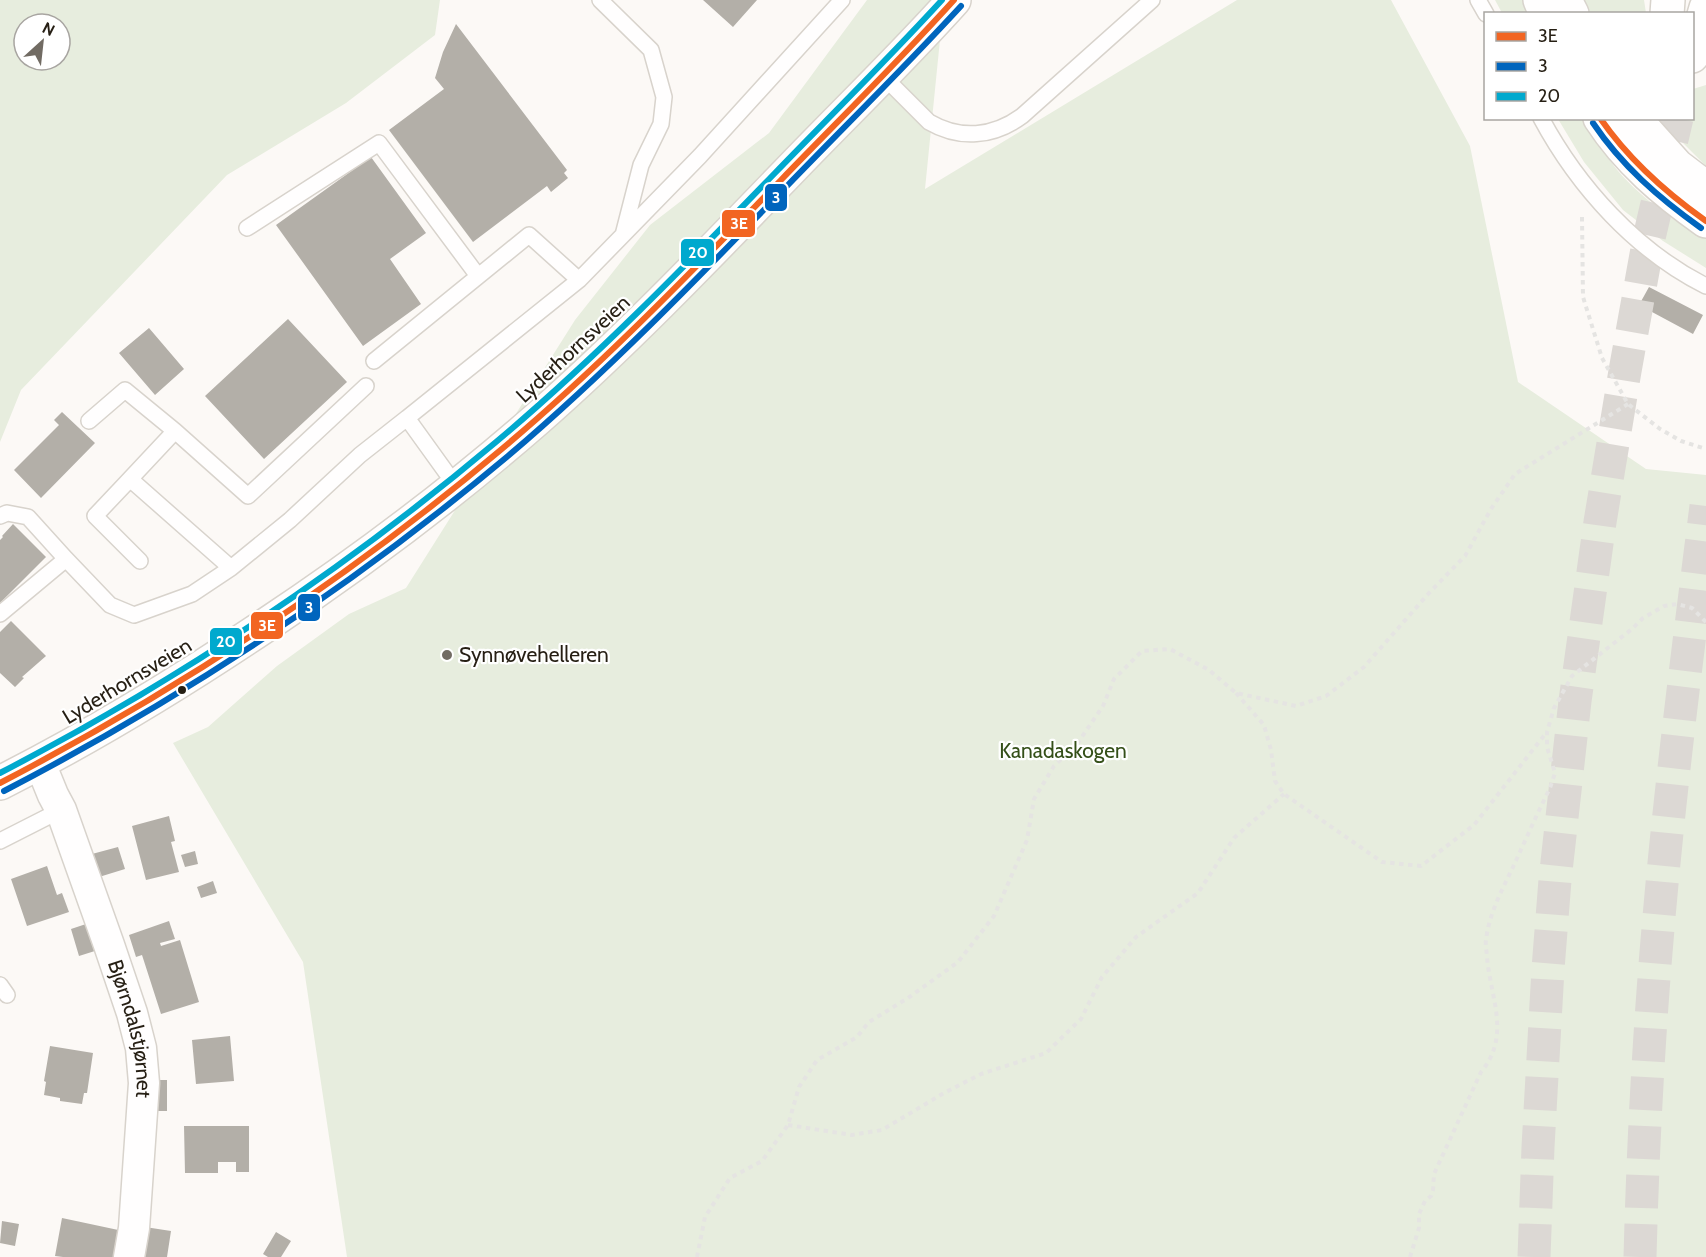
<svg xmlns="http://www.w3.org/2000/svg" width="1706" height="1257" font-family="Cabin,sans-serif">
  <rect width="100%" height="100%" fill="#fcf9f6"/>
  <path fill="#e7edde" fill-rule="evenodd" d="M 0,0 L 440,0 L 435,35 L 346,103 L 227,175 L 21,390 L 0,442 ZM 24,24 L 60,24 L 60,60 L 24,60 Z
    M 867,0 L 944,0 L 925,189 L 1237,0 L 1391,0 L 1470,146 L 1518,382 L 1646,469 L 1706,475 L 1706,1257 L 347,1257 L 303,962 L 173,743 L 208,727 L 277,666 L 349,614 L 406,588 L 575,320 L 650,225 L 769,133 Z
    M 1495,0 L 1522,0 L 1529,13 L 1502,13 Z
    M 1584,0 L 1644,0 L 1646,13 L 1590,13 Z
    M 1706,85 L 1706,166 L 1659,119 L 1692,118 L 1693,89 Z
    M 1558,119 L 1583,119 C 1593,134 1603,151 1614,166 C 1637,195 1674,222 1706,239 L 1706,268 L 1663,241 L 1623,210 L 1584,162 Z"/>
  <path fill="#b3afa8" d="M 703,0 L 757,0 L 733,27 Z
    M 456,24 L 567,170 L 564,173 L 568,178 L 551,192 L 547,186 L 473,242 L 389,130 L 444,89 L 435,78 L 443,52 Z
    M 371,157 L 426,233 L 390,259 L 421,304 L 363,346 L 276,225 Z
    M 1649,287 L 1703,315 L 1693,334 L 1639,305 Z
    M 288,319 L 347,382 L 264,459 L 205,396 Z
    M 149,328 L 184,369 L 155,395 L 119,353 Z
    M 62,412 L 95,443 L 41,498 L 14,470 L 59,425 L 54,420 Z
    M 13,524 L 46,557 L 0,603 L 0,540 L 3,537 L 2,536 Z
    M 11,621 L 46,656 L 22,677 L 24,678 L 15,687 L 0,673 L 0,632 Z
    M 169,816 L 175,841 L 171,842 L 179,872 L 146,880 L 132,826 Z
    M 118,847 L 125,869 L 99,877 L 92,854 Z
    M 195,851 L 198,864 L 185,867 L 181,855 Z
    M 47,866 L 57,895 L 62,893 L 69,912 L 27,926 L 11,879 Z
    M 213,881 L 217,893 L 201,898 L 197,887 Z
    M 169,921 L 175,939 L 160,943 L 161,946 L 180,940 L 199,1002 L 161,1014 L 142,955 L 136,957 L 129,935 Z
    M 89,923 L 98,950 L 79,956 L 71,929 Z
    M 230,1036 L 234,1081 L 196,1084 L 192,1040 Z
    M 50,1046 L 93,1053 L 87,1093 L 84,1093 L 82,1104 L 60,1101 L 60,1098 L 44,1095 L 46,1082 L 44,1081 Z
    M 150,1080 L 167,1080 L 167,1111 L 150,1111 Z
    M 184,1126 L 249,1126 L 249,1172 L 236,1172 L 236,1162 L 218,1162 L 218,1173 L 185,1173 Z
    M 62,1218 L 123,1231 L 118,1257 L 63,1257 L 55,1256 Z
    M 2,1221 L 19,1224 L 15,1246 L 0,1243 Z
    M 145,1227 L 171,1231 L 167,1257 L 140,1257 Z
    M 276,1232 L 291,1241 L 281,1257 L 268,1257 L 263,1254 Z"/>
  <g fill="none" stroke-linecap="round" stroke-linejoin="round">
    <path stroke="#dcd8d4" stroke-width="33" stroke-dasharray="33 16" stroke-linecap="butt" d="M 1534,1257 L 1538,1147 L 1548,969 L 1555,880 L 1575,701 L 1600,522 L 1625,371 L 1649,238 L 1677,118
      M 1640,1257 C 1643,1143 1649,1030 1659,917 C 1671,779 1689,642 1706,506"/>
    <defs>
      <path id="service" d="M 600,0 L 651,50 L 664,97 L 661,124 L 641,165 L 623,235
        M 1478,0 L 1486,14
        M 882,75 L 929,122 C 960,140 993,137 1022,116 L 1152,0
        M 1541,118 C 1578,187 1636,251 1706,286
        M 247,228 L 379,143 L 478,276
        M 374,361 L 529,235 L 579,280
        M 89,421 L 125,390 L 175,431
        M 130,479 L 95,516 L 140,561
        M 456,486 L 407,418 L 579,280 L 700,156 L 842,0
        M 0,516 L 7,513 L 28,517 L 66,559 L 110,605 L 134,615 L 192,594 L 231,568 L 290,520 L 360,455 L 407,418
        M 231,568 L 130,479 L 175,431 L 248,496 L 366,386
        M 0,614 L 66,559
        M 0,841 L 61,810
        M 0,985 L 7,995"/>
      <g id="minor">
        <path id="s1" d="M 40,763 L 53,795 L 61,810 L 109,945 L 132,1013 L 141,1048 L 144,1083 L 134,1228 L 129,1257"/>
      </g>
      <path id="primary" d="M 1565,0 L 1572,14
        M 1667,14 L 1668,0
        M 1692,56 L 1706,8
        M 1634,118 L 1677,166 L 1706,188
        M 0,783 C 91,737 178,684 263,627 C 358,564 450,495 536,420 C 627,340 710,253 794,166 C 847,111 903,57 954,0"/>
      <path id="motorway" d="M 1540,0 L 1546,14
        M 1600,118 C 1628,161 1665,192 1706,221"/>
    </defs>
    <use href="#service" stroke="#d8d3cc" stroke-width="18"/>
    <use href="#minor" stroke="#d8d3cc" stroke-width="33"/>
    <use href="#primary" stroke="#d8d3cc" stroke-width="36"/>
    <use href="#motorway" stroke="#d8d3cc" stroke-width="36"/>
    <path stroke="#e5e4e2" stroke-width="4" stroke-dasharray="4.5 4.5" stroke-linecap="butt" d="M 1582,217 L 1583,297 L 1602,358 L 1628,404 L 1660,429 L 1681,441 L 1706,449
      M 1236,693 L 1264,725 L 1271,750 L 1275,781 L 1284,794 L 1382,862 L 1421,866 L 1474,825 L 1546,733
      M 788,1125 L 852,1135 L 882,1130 L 944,1093 L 981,1074 L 1046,1053 L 1081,1019 L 1102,977 L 1136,937 L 1198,893 L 1234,838 L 1284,794
      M 697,1257 L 705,1217 L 730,1178 L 762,1161 L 788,1125 L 799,1087 L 817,1060 L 857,1037 L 869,1022 L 908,998 L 958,962 L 994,916 L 1027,840 L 1034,799 L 1054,766 L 1077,744 L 1103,706 L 1114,679 L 1142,651 L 1170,649 L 1209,670 L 1236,693 L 1296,706 L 1326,696 L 1364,667 L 1429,593 L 1465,556 L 1491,509 L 1515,474 L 1628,404
      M 1410,1257 L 1419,1228 L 1419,1214 L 1425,1201 L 1431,1196 L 1433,1190 L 1434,1174 L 1481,1072 C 1511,1036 1491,999 1487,958 C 1487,952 1485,946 1486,940 C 1489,914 1502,890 1513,867 C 1525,841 1537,814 1550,788 L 1555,773 L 1547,747 L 1547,732 L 1554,708 L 1572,676 L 1632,629 L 1643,618 L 1664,606 L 1677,604 L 1692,608 L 1706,622"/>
    <use href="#service" stroke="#fffefe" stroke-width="15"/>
    <use href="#minor" stroke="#fffefe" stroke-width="30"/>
    <use href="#primary" stroke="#fffefe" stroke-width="33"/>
    <use href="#motorway" stroke="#fffefe" stroke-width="33"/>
    <defs>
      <path id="bus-1" d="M 1600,118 C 1629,160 1665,192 1706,221
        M 0,783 C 179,690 349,578 503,448 C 602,365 691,272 781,180 C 839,120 898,62 954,0"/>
      <path id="bus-2" d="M 1593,123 C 1622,166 1659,198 1701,228
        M 4,791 C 183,698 354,585 508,456 C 607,372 697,279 787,186 C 845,126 904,68 961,6"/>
      <path id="bus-3" d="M 0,773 C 176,682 344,570 496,442 C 595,359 685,266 775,173 C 831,115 888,59 942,0"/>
    </defs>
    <use href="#bus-1" stroke="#fff" stroke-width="10"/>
    <use href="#bus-2" stroke="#fff" stroke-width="10"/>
    <use href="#bus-3" stroke="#fff" stroke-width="10"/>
    <use href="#bus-1" stroke="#f26522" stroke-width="6"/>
    <use href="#bus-2" stroke="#0065bd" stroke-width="6"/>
    <use href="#bus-3" stroke="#00a9ce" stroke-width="6"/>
  </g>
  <circle fill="#716b63" stroke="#fff" stroke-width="2" cx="447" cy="655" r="6"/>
  <circle fill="#261f14" stroke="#fff" stroke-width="2" cx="182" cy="690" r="5"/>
  <g text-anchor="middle" stroke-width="4.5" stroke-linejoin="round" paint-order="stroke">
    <g font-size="21" fill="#261f14" stroke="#fff">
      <text transform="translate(573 349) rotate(-43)" y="7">Lyderhornsveien</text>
      <text transform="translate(127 681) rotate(-31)" y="7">Lyderhornsveien</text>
      <text dy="7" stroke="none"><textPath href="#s1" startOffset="282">Bjørndalstjørnet</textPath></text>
    </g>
    <g font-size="21" fill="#261f14" stroke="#fff" text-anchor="start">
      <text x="459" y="662">Synnøvehelleren</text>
    </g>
    <g font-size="21" fill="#344f18" stroke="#fff">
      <text x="1063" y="758">Kanadaskogen</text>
    </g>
  </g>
  <g stroke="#fff" stroke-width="2">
    <rect x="764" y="183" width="24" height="29" rx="6" fill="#0065bd"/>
    <rect x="721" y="209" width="35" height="29" rx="6" fill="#f26522"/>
    <rect x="680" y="238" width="35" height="29" rx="6" fill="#00a9ce"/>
    <rect x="297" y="593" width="24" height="29" rx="6" fill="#0065bd"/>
    <rect x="250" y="611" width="34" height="29" rx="6" fill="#f26522"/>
    <rect x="209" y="627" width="34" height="29" rx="6" fill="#00a9ce"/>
  </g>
  <g font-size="16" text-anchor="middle" font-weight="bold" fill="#fff">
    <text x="776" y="203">3</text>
    <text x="739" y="229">3E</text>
    <text x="698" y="258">20</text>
    <text x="309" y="613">3</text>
    <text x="267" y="631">3E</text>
    <text x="226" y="647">20</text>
  </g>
  <rect x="1484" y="12" width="210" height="108" fill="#ffffff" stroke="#a8a5a1" stroke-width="1.5"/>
  <rect x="1496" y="32" width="30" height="9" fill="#f26522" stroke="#a8a5a1" stroke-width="1.5"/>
  <text x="1538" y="42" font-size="18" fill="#261f14">3E</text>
  <rect x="1496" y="62" width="30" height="9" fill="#0065bd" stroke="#a8a5a1" stroke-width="1.5"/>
  <text x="1538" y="72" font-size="18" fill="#261f14">3</text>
  <rect x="1496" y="92" width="30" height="9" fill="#00a9ce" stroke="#a8a5a1" stroke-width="1.5"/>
  <text x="1538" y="102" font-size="18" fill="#261f14">20</text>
  <g transform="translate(42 42) rotate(27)"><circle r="28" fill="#ffffff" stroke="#a8a5a1" stroke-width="1.5"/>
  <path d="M0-4.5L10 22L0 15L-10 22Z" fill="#716b63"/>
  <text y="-9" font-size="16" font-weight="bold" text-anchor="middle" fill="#261f14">N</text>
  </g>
</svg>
